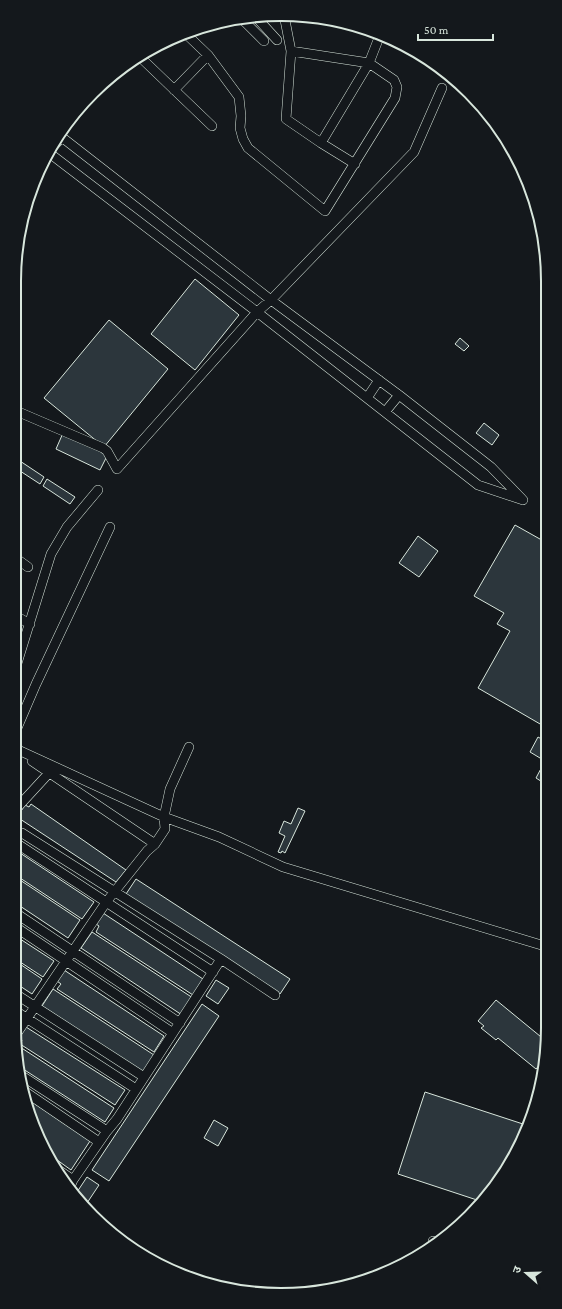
<svg xmlns="http://www.w3.org/2000/svg" width="562" height="1309" font-family="'Crimson Pro','Noto Sans Devanagari',serif">
  <rect width="100%" height="100%" fill="#14181c"/>
  <path fill="#2c363c" stroke="#d8e6dc" d="M 195,279 L 239,315 L 195,370 L 151,334 Z
    M 109,320 L 168,369 L 104,447 L 44,398 Z
    M 460,338 L 469,346 L 464,351 L 455,344 Z
    M 484,423 L 499,435 L 492,445 L 476,433 Z
    M 63,433 L 108,454 L 100,470 L 56,449 Z
    M 14,457 L 44,477 L 40,484 L 14,467 Z
    M 47,479 L 75,497 L 70,504 L 43,486 Z
    M 515,525 L 547,543 L 547,728 L 478,688 L 510,631 L 497,624 L 504,613 L 474,596 Z
    M 418,536 L 438,551 L 419,577 L 399,563 Z
    M 538,737 L 545,741 L 547,737 L 547,785 L 536,778 L 545,761 L 530,752 Z
    M 31,804 L 126,870 L 116,882 L 17,817 L 25,805 L 29,807 Z
    M 298,808 L 305,811 L 285,853 L 282,851 L 281,853 L 278,852 L 285,836 L 279,833 L 284,821 L 291,824 Z
    M 14,849 L 94,902 L 82,919 L 14,874 Z
    M 14,876 L 80,920 L 68,938 L 14,902 Z
    M 136,879 L 290,979 L 280,994 L 126,894 Z
    M 103,913 L 203,979 L 193,995 L 96,932 L 99,926 L 96,924 Z
    M 92,932 L 193,998 L 182,1015 L 81,948 Z
    M 14,935 L 54,961 L 43,977 L 14,958 Z
    M 14,960 L 42,979 L 32,994 L 14,982 Z
    M 64,970 L 164,1036 L 154,1052 L 57,989 L 61,984 L 57,981 Z
    M 216,980 L 229,988 L 218,1004 L 206,996 Z
    M 53,989 L 154,1055 L 143,1072 L 42,1006 Z
    M 496,1000 L 546,1041 L 543,1061 L 536,1069 L 498,1038 L 496,1040 L 481,1028 L 484,1026 L 478,1021 Z
    M 202,1004 L 219,1016 L 109,1181 L 92,1170 Z
    M 26,1027 L 125,1090 L 115,1105 L 20,1044 L 22,1040 L 19,1038 Z
    M 17,1045 L 114,1108 L 105,1122 L 20,1067 Z
    M 425,1092 L 526,1125 L 520,1145 L 512,1161 L 483,1202 L 398,1174 Z
    M 25,1097 L 90,1141 L 71,1170 L 46,1152 L 28,1114 Z
    M 214,1120 L 228,1128 L 218,1146 L 204,1138 Z
    M 87,1177 L 99,1185 L 87,1203 L 75,1195 Z
    M 412,1253 L 419,1255 L 415,1259 L 409,1261 Z"/>
  <g fill="none" stroke-linecap="round" stroke-linejoin="round">
    <defs>
      <path id="minor" d="M 284,15 L 291,51 L 286,119 L 321,143 L 369,63 L 380,35
        M 255,16 L 277,40
        M 241,18 L 264,41
        M 185,33 L 208,55 L 239,97 L 241,116 L 240,128 L 243,139 L 248,148 L 325,211 L 395,98 L 397,87 L 394,80 L 369,63 L 291,51
        M 139,56 L 212,126
        M 174,90 L 208,55
        M 59,135 L 271,300 L 399,395 L 491,467 L 522,499
        M 321,143 L 355,164
        M 48,152 L 257,312 L 478,485 L 523,500
        M 48,152 L 62,137
        M 367,398 L 379,380
        M 14,410 L 103,448 L 107,451 L 117,469 L 257,312 L 271,300 L 414,152 L 442,88
        M 385,412 L 399,395
        M 14,557 L 28,567
        M 14,615 L 30,624
        M 14,673 L 51,554 L 67,527 L 98,490
        M 14,735 L 36,684 L 110,527
        M 14,748 L 164,817 L 219,837 L 283,867 L 548,947
        M 32,761 L 155,844
        M 14,811 L 49,773
        M 14,912 L 180,1023
        M 14,926 L 173,1033
        M 213,972 L 16,843 L 15,840 L 20,833 L 22,833 L 221,959 L 275,995
        M 14,993 L 144,1077
        M 14,1010 L 136,1089
        M 15,1036 L 107,901 L 147,851 L 155,844 L 165,829 L 164,817 L 170,789 L 189,747
        M 22,1076 L 107,1131
        M 24,1091 L 99,1142
        M 54,1167 L 73,1180
        M 69,1189 L 73,1180 L 107,1131 L 117,1119 L 221,959
        M 433,1241 L 435,1242"/>
    </defs>
    <use href="#minor" stroke="#d8e6dc" stroke-width="10"/>
    <use href="#minor" stroke="#14181c" stroke-width="9"/>
  </g>
  <path d="M0 0H562V1309H0ZM281 21H281A260 260 0 0 1 541 281V1028A260 260 0 0 1 281 1288H281A260 260 0 0 1 21 1028V281A260 260 0 0 1 281 21Z" fill="#14181c" fill-rule="evenodd"/>
  <path fill="none" stroke="#d8e6dc" stroke-width="2" d="M281 21H281A260 260 0 0 1 541 281V1028A260 260 0 0 1 281 1288H281A260 260 0 0 1 21 1028V281A260 260 0 0 1 281 21Z"/>
  <g transform="translate(526 1273) rotate(290)" stroke="#14181c" stroke-width="3" paint-order="stroke">
  <path d="M0-3L7 15L0 10L-7 15Z" fill="#d8e6dc"/>
  <text y="-6" font-size="11" font-weight="bold" text-anchor="middle" fill="#d8e6dc">उ</text>
  </g>
  <path d="M418 34v6h75v-6" fill="none" stroke="#d8e6dc" stroke-width="2"/>
  <text x="424" y="34" font-size="12" fill="#d8e6dc" stroke="#14181c" stroke-width="3" paint-order="stroke">50 m</text>
</svg>
